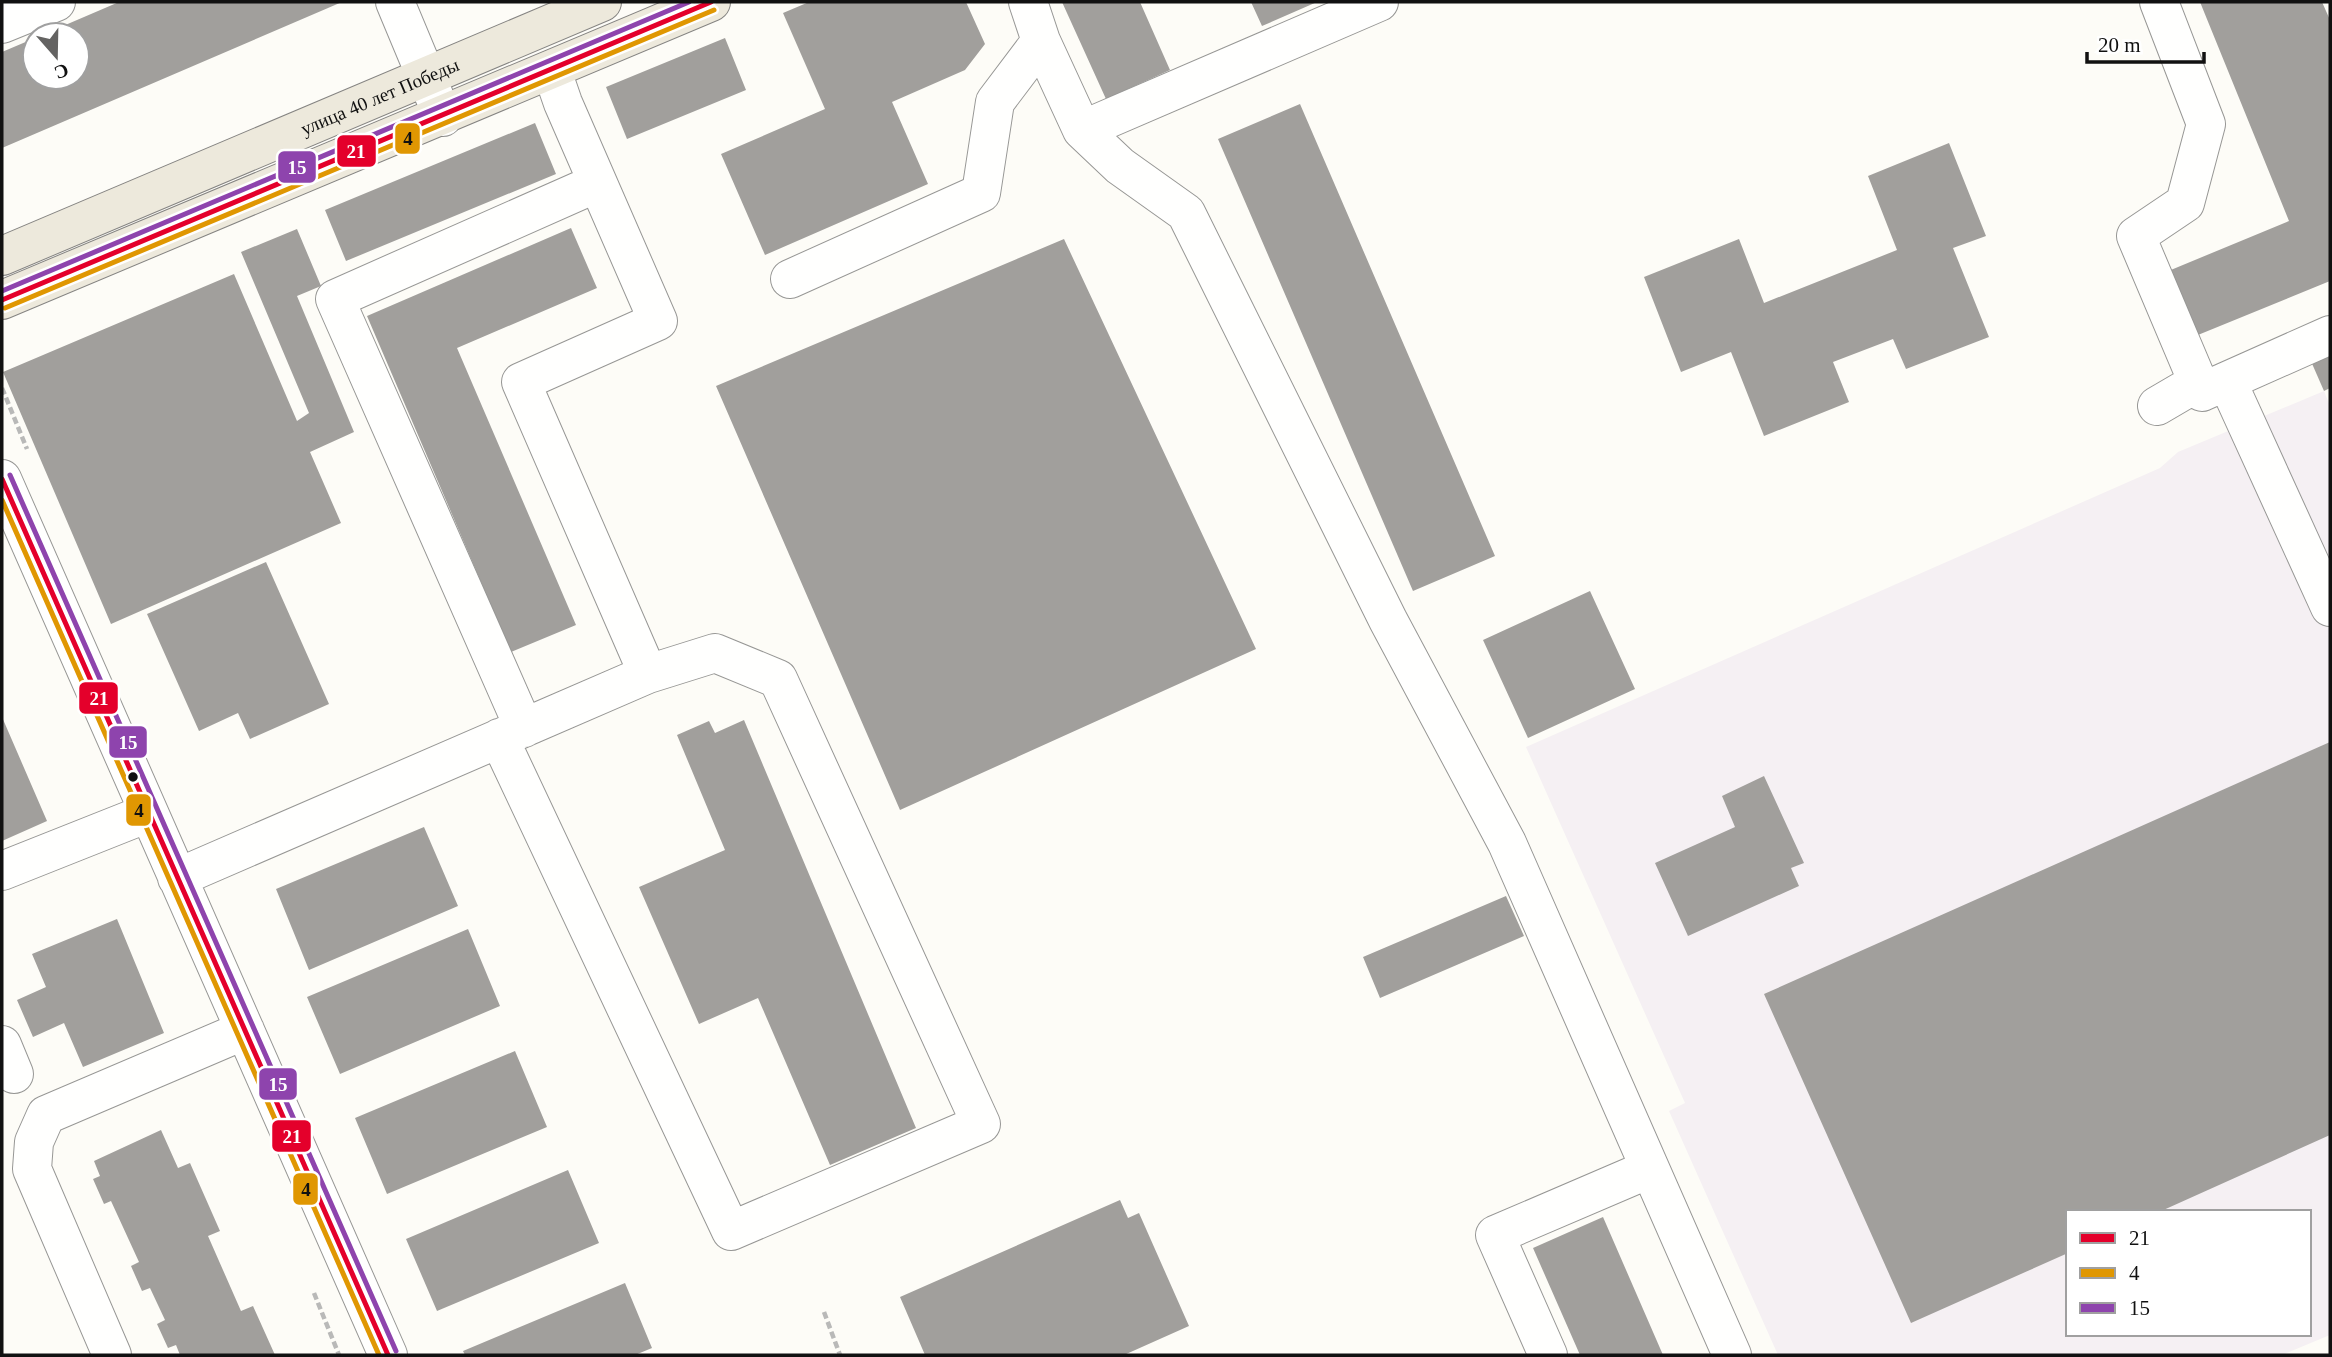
<svg xmlns="http://www.w3.org/2000/svg" width="2332" height="1357" font-family="'Times New Roman',serif">
  <rect width="100%" height="100%" fill="#fdfcf7"/>
  <path fill="#f5f0f3" fill-rule="evenodd" d="M 2324,391 L 2330,406 L 2330,1335 L 2282,1355 L 1778,1355 L 1669,1111 L 1685,1103 L 1526,747 L 2160,468 L 2178,452 ZM 2068,1212 L 2309,1212 L 2309,1334 L 2068,1334 Z"/>
  <path fill="#a19f9c" d="M 119,2 L 342,2 L 2,148 L 2,52 L 35,38 L 35,77 L 77,77 L 77,35 L 42,35 Z
    M 809,2 L 966,2 L 985,44 L 965,70 L 892,102 L 928,184 L 765,255 L 721,154 L 825,109 L 783,13 Z
    M 1062,2 L 1140,2 L 1170,70 L 1106,99 Z
    M 1251,2 L 1317,2 L 1262,26 Z
    M 2200,2 L 2322,2 L 2330,20 L 2330,281 L 2193,337 L 2166,272 L 2289,221 Z
    M 725,38 L 746,90 L 627,139 L 606,87 Z
    M 1300,104 L 1495,556 L 1413,591 L 1218,139 Z
    M 535,123 L 556,174 L 346,261 L 325,210 Z
    M 1949,143 L 1986,236 L 1953,248 L 1989,337 L 1906,369 L 1893,339 L 1833,362 L 1849,402 L 1764,436 L 1731,352 L 1681,372 L 1644,277 L 1739,239 L 1764,303 L 1897,250 L 1868,176 Z
    M 571,228 L 597,288 L 457,348 L 576,625 L 511,652 L 367,316 Z
    M 297,229 L 321,286 L 297,296 L 354,432 L 310,452 L 341,523 L 111,624 L 3,372 L 234,274 L 297,421 L 309,413 L 241,252 Z
    M 1064,239 L 1256,649 L 900,810 L 716,386 Z
    M 2330,351 L 2330,388 L 2324,391 L 2310,359 Z
    M 266,562 L 329,704 L 250,739 L 238,713 L 199,731 L 147,614 Z
    M 1590,591 L 1635,689 L 1528,738 L 1483,640 Z
    M 2,717 L 47,821 L 2,841 Z
    M 744,720 L 916,1128 L 830,1165 L 758,998 L 699,1024 L 639,887 L 725,850 L 677,735 L 709,721 L 715,733 Z
    M 2330,742 L 2330,1135 L 2159,1212 L 2068,1212 L 2068,1253 L 1911,1323 L 1764,994 Z
    M 1764,776 L 1804,863 L 1791,868 L 1799,886 L 1688,936 L 1655,863 L 1735,827 L 1722,796 Z
    M 424,827 L 458,906 L 309,970 L 276,889 Z
    M 1506,896 L 1524,936 L 1380,998 L 1363,957 Z
    M 117,919 L 164,1033 L 83,1067 L 64,1023 L 33,1037 L 17,1000 L 46,987 L 32,954 Z
    M 468,929 L 500,1006 L 340,1074 L 307,997 Z
    M 515,1051 L 547,1127 L 387,1194 L 355,1118 Z
    M 161,1130 L 178,1168 L 190,1163 L 220,1231 L 208,1236 L 241,1311 L 253,1306 L 275,1355 L 180,1355 L 176,1345 L 168,1348 L 157,1324 L 165,1320 L 150,1288 L 142,1291 L 131,1266 L 139,1262 L 111,1201 L 104,1204 L 93,1179 L 100,1176 L 94,1161 Z
    M 568,1170 L 599,1243 L 437,1311 L 406,1239 Z
    M 1120,1200 L 1128,1218 L 1139,1213 L 1189,1326 L 1124,1355 L 925,1355 L 900,1297 Z
    M 1603,1217 L 1663,1355 L 1580,1355 L 1533,1248 Z
    M 625,1283 L 652,1348 L 635,1355 L 465,1355 L 463,1351 Z"/>
  <g fill="none" stroke-linecap="round" stroke-linejoin="round">
    <defs>
      <path id="minor" d="M 395,2 L 443,117
        M 1028,2 L 1041,41 L 1082,130 L 1120,166 L 1186,213 L 1388,620 L 1507,843 L 1732,1355
        M 2159,2 L 2206,124 L 2185,203 L 2136,236 L 2202,392 L 2330,335
        M 2,24 L 56,2
        M 1082,130 L 1379,2
        M 790,279 L 981,193 L 995,102 L 1041,41
        M 2227,381 L 2330,607
        M 2157,406 L 2198,382
        M 2,479 L 388,1355
        M 524,728 L 335,299 L 597,183
        M 499,738 L 731,1231 L 981,1124 L 778,679 L 715,653 L 648,674
        M 2,871 L 148,813
        M 177,878 L 648,674 L 521,382 L 658,321 L 563,103 L 552,71
        M 2,1045 L 14,1074
        M 112,1355 L 32,1169 L 34,1142 L 46,1115 L 245,1030
        M 1548,1355 L 1495,1235 L 1649,1169"/>
      <g id="major">
        <path id="s1" d="M 2,256 L 602,2"/>
        <path d="M 2,300 L 711,2"/>
      </g>
    </defs>
    <use href="#minor" stroke="#979795" stroke-width="40"/>
    <use href="#major" stroke="#858482" stroke-width="40"/>
    <path stroke="#b9b9b8" stroke-width="4.5" stroke-dasharray="7 3.5" stroke-linecap="butt" d="M 2,388 L 27,449
      M 314,1293 L 339,1355
      M 824,1312 L 840,1355"/>
    <use href="#minor" stroke="#fffffe" stroke-width="38"/>
    <use href="#major" stroke="#ede9dc" stroke-width="38"/>
    <defs>
      <path id="bus-1" d="M 2,300 L 711,2
        M 2,479 L 388,1355"/>
      <path id="bus-2" d="M 5,308 L 714,10
        M 2,500 L 379,1355"/>
      <path id="bus-3" d="M 2,291 L 689,2
        M 10,475 L 396,1351"/>
    </defs>
    <use href="#bus-1" stroke="#fff" stroke-width="10"/>
    <use href="#bus-2" stroke="#fff" stroke-width="10"/>
    <use href="#bus-3" stroke="#fff" stroke-width="10"/>
    <use href="#bus-1" stroke="#e4002b" stroke-width="5"/>
    <use href="#bus-2" stroke="#e09702" stroke-width="5"/>
    <use href="#bus-3" stroke="#8e44ad" stroke-width="5"/>
  </g>
  <circle fill="#111" stroke="#fff" stroke-width="2.5" cx="133" cy="777" r="6"/>
  <g text-anchor="middle" stroke-width="7" stroke-linejoin="round" paint-order="stroke">
    <g font-size="19" fill="#111" stroke="#fff">
      <text dy="7" stroke="none"><textPath href="#s1" startOffset="410">улица 40 лет Победы</textPath></text>
    </g>
  </g>
  <g stroke="#fff" stroke-width="2.5">
    <rect x="394" y="122" width="27" height="33" rx="7" fill="#e09702"/>
    <rect x="336" y="134" width="41" height="34" rx="7" fill="#e4002b"/>
    <rect x="277" y="150" width="40" height="34" rx="7" fill="#8e44ad"/>
    <rect x="78" y="681" width="41" height="34" rx="7" fill="#e4002b"/>
    <rect x="108" y="725" width="40" height="34" rx="7" fill="#8e44ad"/>
    <rect x="125" y="793" width="27" height="34" rx="7" fill="#e09702"/>
    <rect x="258" y="1067" width="40" height="34" rx="7" fill="#8e44ad"/>
    <rect x="271" y="1119" width="41" height="34" rx="7" fill="#e4002b"/>
    <rect x="292" y="1172" width="27" height="34" rx="7" fill="#e09702"/>
  </g>
  <g font-size="19" text-anchor="middle" font-weight="bold" fill="#fff">
    <text x="356" y="158">21</text>
    <text x="297" y="174">15</text>
    <text x="99" y="705">21</text>
    <text x="128" y="749">15</text>
    <text x="278" y="1091">15</text>
    <text x="292" y="1143">21</text>
  </g>
  <g font-size="19" text-anchor="middle" font-weight="bold" fill="#111">
    <text x="408" y="145">4</text>
    <text x="139" y="817">4</text>
    <text x="306" y="1196">4</text>
  </g>
  <rect width="2332" height="1357" fill="none" stroke="#111111" stroke-width="7"/>
  <rect x="2066" y="1210" width="245" height="126" fill="#ffffff" stroke="#a0a0a0" stroke-width="2"/>
  <rect x="2080" y="1233" width="35" height="10" fill="#e4002b" stroke="#a0a0a0" stroke-width="2"/>
  <text x="2129" y="1245" font-size="21" fill="#111111">21</text>
  <rect x="2080" y="1268" width="35" height="10" fill="#e09702" stroke="#a0a0a0" stroke-width="2"/>
  <text x="2129" y="1280" font-size="21" fill="#111111">4</text>
  <rect x="2080" y="1303" width="35" height="10" fill="#8e44ad" stroke="#a0a0a0" stroke-width="2"/>
  <text x="2129" y="1315" font-size="21" fill="#111111">15</text>
  <g transform="translate(56 56) rotate(160)"><circle r="33" fill="#ffffff" stroke="#a0a0a0" stroke-width="2"/>
  <path d="M0-5L12 26L0 18L-12 26Z" fill="#646362"/>
  <text y="-10" font-size="19" font-weight="bold" text-anchor="middle" fill="#111111">С</text>
  </g>
  <path d="M2087 52v10h117v-10" fill="none" stroke="#111111" stroke-width="3.5"/>
  <text x="2098" y="52" font-size="21" fill="#111111" stroke="#ffffff" stroke-width="5" paint-order="stroke">20 m</text>
</svg>
